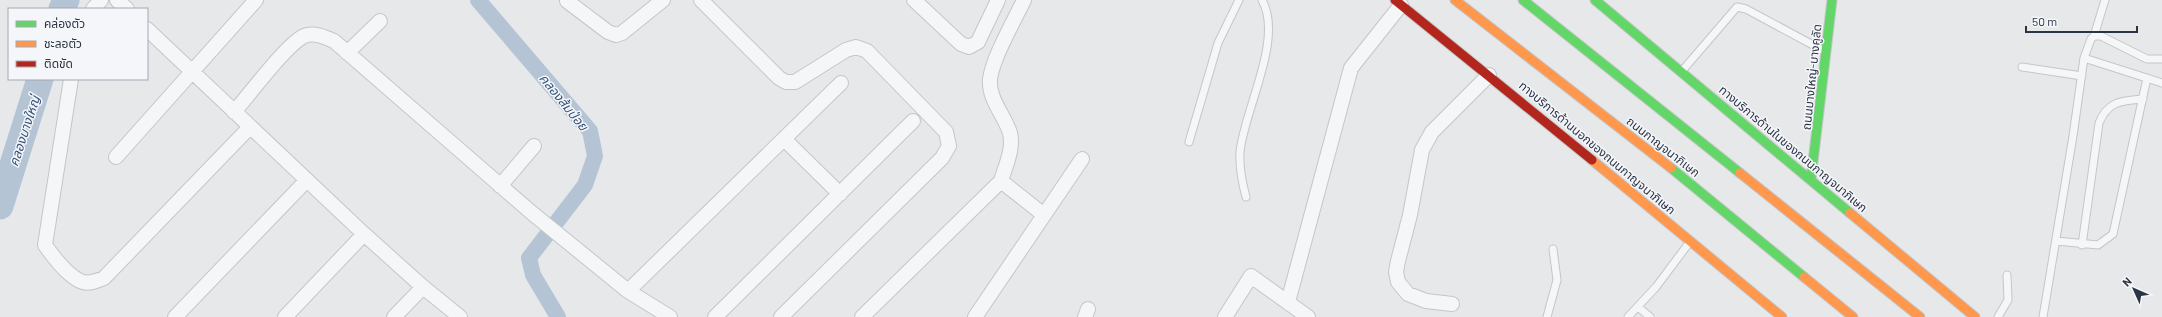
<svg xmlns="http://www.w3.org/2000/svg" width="2162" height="317" font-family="Barlow,'Noto Sans Thai',sans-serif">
  <rect width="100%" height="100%" fill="#e6e8ea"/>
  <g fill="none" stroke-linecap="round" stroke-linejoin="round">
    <path stroke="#b4c4d5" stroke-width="16" d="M 478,0 L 590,131 L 595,156 L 585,185 L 529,258 L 533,275 L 558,317"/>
    <path stroke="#b4c4d5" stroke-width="27" d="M 62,9 L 66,0
      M 0,206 L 40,79"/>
    <defs>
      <path id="lane" d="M 2094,36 L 2105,0
        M 2084,58 L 2162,83
        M 2022,67 L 2082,76
        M 1682,71 L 1737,7 L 1746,9 L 1824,51
        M 1189,142 L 1218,43 L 1239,0
        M 1246,197 C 1242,182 1239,168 1240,152 C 1244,110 1284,39 1262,0
        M 2056,241 L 2098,245 L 2113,234 L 2147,78
        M 2082,245 L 2099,123 C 2108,101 2121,101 2143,99
        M 1638,307 L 1650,317
        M 1547,317 L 1557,280 L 1553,249
        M 1628,317 L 1656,287 L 1689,243
        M 1998,317 L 2008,300 L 2007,275
        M 2043,317 L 2073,136 L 2084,58 L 2091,39 L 2094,36 L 2101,36 L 2147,59 L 2162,59"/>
      <path id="street" d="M 117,0 L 127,9
        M 701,0 L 779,78 L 786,82 L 795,82 L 846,50 L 856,47 L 867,51 L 946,132 L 949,146 L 942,158 L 781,317
        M 914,0 L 961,44 L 969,47 L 978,42 L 998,0
        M 567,1 L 608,32 L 616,35 L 622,33 L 663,0
        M 93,9 L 101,0
        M 147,29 L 364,234 L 423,287 L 460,317
        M 347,53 L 380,21
        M 71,79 L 45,245 C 54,258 66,274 80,281 C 88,285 97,281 104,278 L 250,127
        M 234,112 C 250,94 286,45 304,36 C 314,32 325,37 334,41 L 532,213 L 628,291 L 670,317
        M 784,139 L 840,194
        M 116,157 L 256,0
        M 1001,181 L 1044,215
        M 500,186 L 534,146
        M 628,291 L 841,83
        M 1288,302 L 1351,68 L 1401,5
        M 1452,304 L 1426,301 L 1408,294 L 1398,282 L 1396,272 L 1398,261 L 1410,215 L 1422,150 L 1432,132 L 1489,75
        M 175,317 L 307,180
        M 285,317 L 364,234
        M 394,317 L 423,287
        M 715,317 L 913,121
        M 862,317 L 1001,181 C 1005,167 1014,149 1010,133 C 1005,116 988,99 990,79 C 993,57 1014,21 1024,0
        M 975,317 L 1082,159
        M 1085,317 L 1088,309
        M 1225,317 L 1251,276 L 1308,317"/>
      <path id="fast" d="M 1523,0 L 1740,173
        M 1595,0 L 1850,213
        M 1671,168 L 1804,277
        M 1811,179 L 1832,0"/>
      <path id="slow" d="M 1455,0 L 1671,168
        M 1592,160 L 1782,317
        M 1740,173 L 1920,317
        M 1850,213 L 1975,317
        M 1804,277 L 1853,317"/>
      <path id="jam" d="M 1395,0 L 1592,160"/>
    </defs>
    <use href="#lane" stroke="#c4c6c8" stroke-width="9"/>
    <use href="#street" stroke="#c4c6c8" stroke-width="16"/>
    <use href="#fast" stroke="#c4c6c8" stroke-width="11"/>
    <use href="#slow" stroke="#c4c6c8" stroke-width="11"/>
    <use href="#jam" stroke="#c4c6c8" stroke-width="11"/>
    <use href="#lane" stroke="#f5f6f7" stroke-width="7"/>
    <use href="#street" stroke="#f5f6f7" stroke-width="14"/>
    <use href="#fast" stroke="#63d668" stroke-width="9"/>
    <use href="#slow" stroke="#ff974d" stroke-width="9"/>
    <use href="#jam" stroke="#b3261e" stroke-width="9"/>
  </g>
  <g text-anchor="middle" stroke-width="3" stroke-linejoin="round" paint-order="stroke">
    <g font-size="12" fill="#2b3445" stroke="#f4f6f9">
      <text transform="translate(1812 77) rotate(-84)" y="4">ถนนบางใหญ่-บางคูลัด</text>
      <text transform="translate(1663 147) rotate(38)" y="4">ถนนกาญจนาภิเษก</text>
      <text transform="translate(1597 148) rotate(40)" y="4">ทางบริการด้านนอกของถนนกาญจนาภิเษก</text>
      <text transform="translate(1793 149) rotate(40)" y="4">ทางบริการด้านในของถนนกาญจนาภิเษก</text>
    </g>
    <g font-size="13" font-style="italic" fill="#34527a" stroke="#f4f6f9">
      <text transform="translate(564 102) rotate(51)" y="5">คลองส้มป่อย</text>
      <text transform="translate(24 131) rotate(-72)" y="5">คลองบางใหญ่</text>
    </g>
  </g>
  <rect x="8" y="8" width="140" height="72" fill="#f4f6f9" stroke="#a4a8b1"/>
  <rect x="16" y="21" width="20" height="6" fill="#63d668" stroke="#a4a8b1"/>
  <text x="44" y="28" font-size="12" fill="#2b3445">คล่องตัว</text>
  <rect x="16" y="41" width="20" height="6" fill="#ff974d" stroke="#a4a8b1"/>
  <text x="44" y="48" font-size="12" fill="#2b3445">ชะลอตัว</text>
  <rect x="16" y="61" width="20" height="6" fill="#b3261e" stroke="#a4a8b1"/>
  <text x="44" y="68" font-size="12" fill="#2b3445">ติดขัด</text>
  <g transform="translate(2134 289) rotate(315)" stroke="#f4f6f9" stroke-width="3" paint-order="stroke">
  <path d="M0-3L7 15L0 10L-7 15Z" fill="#2b3445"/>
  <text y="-6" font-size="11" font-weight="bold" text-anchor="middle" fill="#2b3445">N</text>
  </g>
  <path d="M2026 26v6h111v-6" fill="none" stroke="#2b3445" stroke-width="2"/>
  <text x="2032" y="26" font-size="12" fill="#2b3445" stroke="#f4f6f9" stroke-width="3" paint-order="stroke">50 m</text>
</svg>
